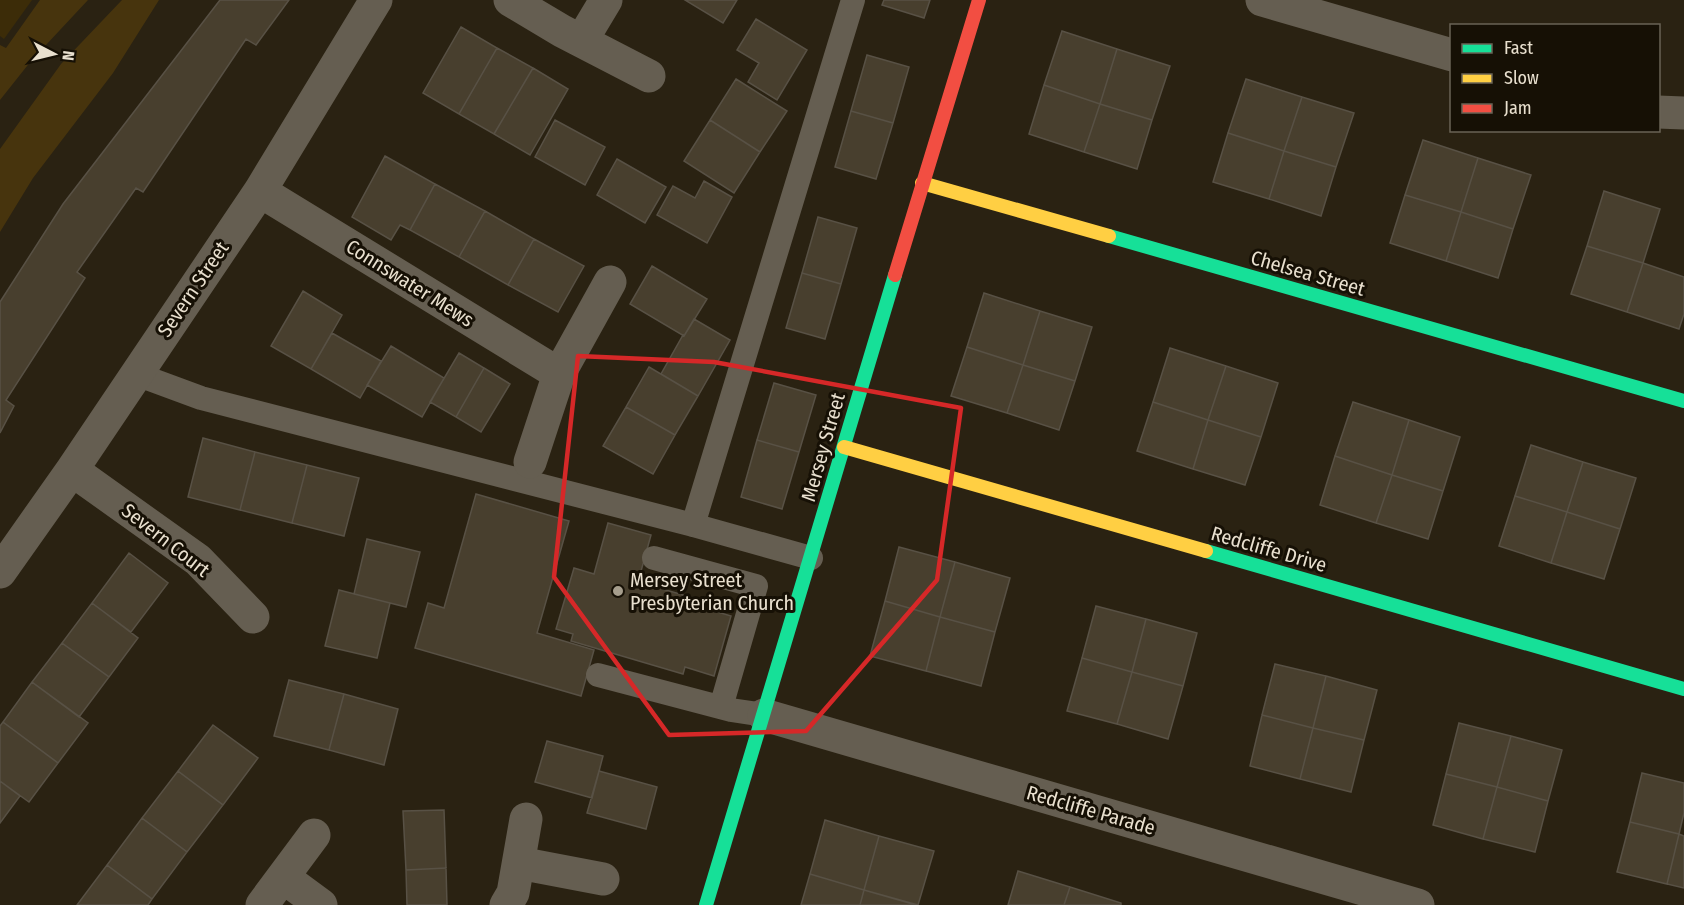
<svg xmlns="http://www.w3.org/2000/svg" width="1684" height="905" font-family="'Fira Sans Condensed',sans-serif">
  <rect width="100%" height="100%" fill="#2a2212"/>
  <path fill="#3c2c08" d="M 0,0 L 32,0 L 4,39 L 0,36 Z"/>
  <path fill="#47340d" d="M 40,0 L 88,0 L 31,61 L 0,100 L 0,45 L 6,48 Z
    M 122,0 L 159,0 L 113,73 L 33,178 L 0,232 L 0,149 L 61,64 Z"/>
  <path fill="#483f2e" stroke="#585145" stroke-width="1.5" d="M 220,0 L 289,0 L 256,45 L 246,39 L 143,192 L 136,188 L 77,272 L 85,278 L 6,400 L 14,406 L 0,433 L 0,302 L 63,204 Z
    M 685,0 L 737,0 L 723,23 Z
    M 884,0 L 930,0 L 924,18 L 882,5 Z
    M 756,19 L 807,50 L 777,100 L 748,82 L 759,63 L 737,50 Z
    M 461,27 L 497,48 L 459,114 L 423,93 Z
    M 1062,31 L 1117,49 L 1100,104 L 1044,85 Z
    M 497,48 L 533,68 L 494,134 L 459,114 Z
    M 1117,49 L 1170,66 L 1152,120 L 1100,104 Z
    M 867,55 L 909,67 L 893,123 L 851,111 Z
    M 533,68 L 568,89 L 530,155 L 494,134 Z
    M 736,79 L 787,111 L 760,152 L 710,120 Z
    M 1246,79 L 1302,97 L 1284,151 L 1228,133 Z
    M 1044,85 L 1100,104 L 1084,152 L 1029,134 Z
    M 1302,97 L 1354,113 L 1336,167 L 1284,151 Z
    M 1100,104 L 1152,120 L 1137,169 L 1084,152 Z
    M 851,111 L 893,123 L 876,179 L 835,167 Z
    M 555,120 L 605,147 L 585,185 L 535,157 Z
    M 710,120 L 760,152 L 734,193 L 684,161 Z
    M 1228,133 L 1284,151 L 1269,199 L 1213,182 Z
    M 1423,140 L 1478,158 L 1461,212 L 1405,195 Z
    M 1284,151 L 1336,167 L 1321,216 L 1269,199 Z
    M 385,156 L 435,184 L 410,230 L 400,225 L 391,240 L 352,217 Z
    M 1478,158 L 1531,175 L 1513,229 L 1461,212 Z
    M 617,159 L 666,187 L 645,223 L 597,195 Z
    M 704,181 L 732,197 L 707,243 L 657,215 L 673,186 L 695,198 Z
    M 435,184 L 485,211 L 459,257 L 410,230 Z
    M 1604,191 L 1660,209 L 1643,263 L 1587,246 Z
    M 1405,195 L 1461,212 L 1446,261 L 1390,243 Z
    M 485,211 L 534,239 L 508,285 L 459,257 Z
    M 1461,212 L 1513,229 L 1498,278 L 1446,261 Z
    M 818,217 L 857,228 L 841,284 L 802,273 Z
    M 534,239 L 584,266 L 558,312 L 508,285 Z
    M 1587,246 L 1643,263 L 1627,312 L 1571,294 Z
    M 1643,263 L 1684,277 L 1684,314 L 1679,329 L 1627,312 Z
    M 652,266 L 707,299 L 684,336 L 630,304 Z
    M 802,273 L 841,284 L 825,339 L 786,328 Z
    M 303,291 L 342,315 L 311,369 L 271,346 Z
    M 984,293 L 1040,311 L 1023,365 L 967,347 Z
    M 1040,311 L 1092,327 L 1075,381 L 1023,365 Z
    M 694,319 L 730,340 L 698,396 L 661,374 L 683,335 L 684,336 Z
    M 332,333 L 381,361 L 360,398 L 311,369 Z
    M 391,346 L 444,378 L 422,417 L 367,385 Z
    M 967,347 L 1023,365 L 1007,413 L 951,396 Z
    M 1170,348 L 1226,366 L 1208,420 L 1153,402 Z
    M 459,353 L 484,368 L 456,417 L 430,402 Z
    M 1023,365 L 1075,381 L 1059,430 L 1007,413 Z
    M 1226,366 L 1278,383 L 1261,437 L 1208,420 Z
    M 649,367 L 698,396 L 675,435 L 626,407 Z
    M 484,368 L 510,384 L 481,432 L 456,417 Z
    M 774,383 L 816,395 L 799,452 L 757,440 Z
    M 1153,402 L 1208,420 L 1193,469 L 1137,451 Z
    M 1353,402 L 1409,420 L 1392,475 L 1335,456 Z
    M 626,407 L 675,435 L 653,474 L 603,446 Z
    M 1208,420 L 1261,437 L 1245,485 L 1193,469 Z
    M 1409,420 L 1460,437 L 1443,491 L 1392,475 Z
    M 203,438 L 255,452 L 240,510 L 188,497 Z
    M 757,440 L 799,452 L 782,509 L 741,497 Z
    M 1531,445 L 1583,462 L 1567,512 L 1515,496 Z
    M 255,452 L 307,465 L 292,523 L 240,510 Z
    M 1335,456 L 1392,475 L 1376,523 L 1320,505 Z
    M 1583,462 L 1636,478 L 1620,529 L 1567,512 Z
    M 307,465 L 359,478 L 344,536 L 292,523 Z
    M 1392,475 L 1443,491 L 1428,539 L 1376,523 Z
    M 476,494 L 569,521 L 537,633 L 594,650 L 581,696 L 415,648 L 428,603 L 444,608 Z
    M 1515,496 L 1567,512 L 1551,563 L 1499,546 Z
    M 1567,512 L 1620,529 L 1604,579 L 1551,563 Z
    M 608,523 L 651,535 L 638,582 L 701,600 L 701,607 L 731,616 L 714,676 L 685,667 L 683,674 L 571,641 L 573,634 L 556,629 L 574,568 L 594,574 Z
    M 367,539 L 420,552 L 406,607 L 354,594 Z
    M 899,547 L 955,562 L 940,617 L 885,601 Z
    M 129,553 L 168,583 L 131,632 L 92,603 Z
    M 955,562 L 1010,578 L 995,632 L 940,617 Z
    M 339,590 L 390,603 L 377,658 L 325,646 Z
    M 885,601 L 940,617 L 926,671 L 870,656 Z
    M 92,603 L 138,638 L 109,677 L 62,643 Z
    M 1096,606 L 1146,619 L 1132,672 L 1082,658 Z
    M 940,617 L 995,632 L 981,686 L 926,671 Z
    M 1146,619 L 1197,633 L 1183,686 L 1132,672 Z
    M 62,643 L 109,677 L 79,717 L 32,682 Z
    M 1082,658 L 1132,672 L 1117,724 L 1067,711 Z
    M 1275,664 L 1326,676 L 1313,728 L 1262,715 Z
    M 1132,672 L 1183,686 L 1168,739 L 1117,724 Z
    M 1326,676 L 1377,690 L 1364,740 L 1313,728 Z
    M 289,680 L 344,694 L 329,750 L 274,736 Z
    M 32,682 L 88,723 L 58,763 L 3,722 Z
    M 344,694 L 398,709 L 384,765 L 329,750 Z
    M 1262,715 L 1313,728 L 1300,779 L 1250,766 Z
    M 3,722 L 58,763 L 29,802 L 0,781 L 0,726 Z
    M 1459,723 L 1511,736 L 1497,787 L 1446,774 Z
    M 213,725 L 258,758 L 223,805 L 178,771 Z
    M 1313,728 L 1364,740 L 1351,792 L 1300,779 Z
    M 1511,736 L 1562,750 L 1548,801 L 1497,787 Z
    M 547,741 L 603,756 L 592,798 L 535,782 Z
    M 178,771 L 223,805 L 187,852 L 142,818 Z
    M 599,771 L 657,787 L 646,829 L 587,813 Z
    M 1642,773 L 1684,783 L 1684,813 L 1679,834 L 1630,822 Z
    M 1446,774 L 1497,787 L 1483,839 L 1433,825 Z
    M 0,781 L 20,796 L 0,823 Z
    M 1497,787 L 1548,801 L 1535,852 L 1483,839 Z
    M 444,810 L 446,868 L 406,870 L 403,811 Z
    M 142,818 L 187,852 L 152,899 L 107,865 Z
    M 825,820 L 879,836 L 864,890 L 810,874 Z
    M 1630,822 L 1679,834 L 1667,884 L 1617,872 Z
    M 1679,834 L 1684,836 L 1684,888 L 1667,884 Z
    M 879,836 L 934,851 L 918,905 L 864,890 Z
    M 107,865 L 152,899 L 148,905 L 77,905 Z
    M 446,868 L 447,905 L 407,905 L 406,870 Z
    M 1018,871 L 1070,887 L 1064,905 L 1008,905 Z
    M 810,874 L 864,890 L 860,905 L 801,905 Z
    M 1070,887 L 1121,903 L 1121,905 L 1064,905 Z
    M 864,890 L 916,905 L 860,905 Z"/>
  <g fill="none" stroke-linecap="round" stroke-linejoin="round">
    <path stroke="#655e51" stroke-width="24" d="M 136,374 L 201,398 L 693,525 L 811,558
      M 693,525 L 853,0
      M 654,558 L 756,586 L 721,707
      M 598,675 L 731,710 L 764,715"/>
    <path stroke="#655e51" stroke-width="33" d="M 510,0 L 562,31 L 649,76
      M 1262,0 L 1452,55
      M 582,40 L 606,0
      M 1658,112 L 1684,113
      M 260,191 L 559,374
      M 530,462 L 559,374 L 610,282
      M 72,470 L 198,560 L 253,617
      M 0,572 L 72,470 L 260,191 L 376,0
      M 764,715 L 1418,905
      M 519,863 L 603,879
      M 283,877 L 321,905
      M 262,905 L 314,835
      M 506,905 L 513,893 L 526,819"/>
    <path stroke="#16e098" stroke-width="14" d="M 1109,236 L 1684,401
      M 1206,551 L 1684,689
      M 706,905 L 895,275"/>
    <path stroke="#ffcf43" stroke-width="14" d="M 922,183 L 1109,236
      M 844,447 L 1206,551"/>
    <path stroke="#f24e42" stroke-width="14" d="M 895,275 L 979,0"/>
  </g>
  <path fill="none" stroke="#d62828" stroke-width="4.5" stroke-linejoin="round" d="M 578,356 L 714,362 L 961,408 L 937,580 L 806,731 L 669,735 L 554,577 Z"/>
  <circle fill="#a69e8d" stroke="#161005" stroke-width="2" cx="618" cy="591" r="6"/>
  <g text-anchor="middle" stroke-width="6" stroke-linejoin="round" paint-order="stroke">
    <g font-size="20" fill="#e9e0cf" stroke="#161005">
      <text transform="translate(1308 273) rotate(16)" y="7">Chelsea Street</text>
      <text transform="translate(410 283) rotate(32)" y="7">Connswater Mews</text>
      <text transform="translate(193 289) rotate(-56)" y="7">Severn Street</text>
      <text transform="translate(823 447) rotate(-74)" y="7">Mersey Street</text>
      <text transform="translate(166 540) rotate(38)" y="7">Severn Court</text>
      <text transform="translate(1269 549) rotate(16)" y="7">Redcliffe Drive</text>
      <text transform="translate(1091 810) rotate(16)" y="7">Redcliffe Parade</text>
    </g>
    <g font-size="20" fill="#e9e0cf" stroke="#161005" text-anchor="start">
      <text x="630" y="587">Mersey Street<tspan x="630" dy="23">Presbyterian Church</tspan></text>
    </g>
  </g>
  <rect x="1450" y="24" width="210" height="108" fill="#161005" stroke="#6a6356" stroke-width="1.5"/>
  <rect x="1462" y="44" width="30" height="9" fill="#16e098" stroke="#6a6356" stroke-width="1.5"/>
  <text x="1504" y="54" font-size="18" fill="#e9e0cf">Fast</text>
  <rect x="1462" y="74" width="30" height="9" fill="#ffcf43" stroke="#6a6356" stroke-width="1.5"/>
  <text x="1504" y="84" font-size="18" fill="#e9e0cf">Slow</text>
  <rect x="1462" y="104" width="30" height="9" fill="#f24e42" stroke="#6a6356" stroke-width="1.5"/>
  <text x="1504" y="114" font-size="18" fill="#e9e0cf">Jam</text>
  <g transform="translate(54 54) rotate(97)" stroke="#161005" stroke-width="4.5" paint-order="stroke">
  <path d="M0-4.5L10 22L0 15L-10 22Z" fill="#e9e0cf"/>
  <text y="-9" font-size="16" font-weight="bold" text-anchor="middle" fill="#e9e0cf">N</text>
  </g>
</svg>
